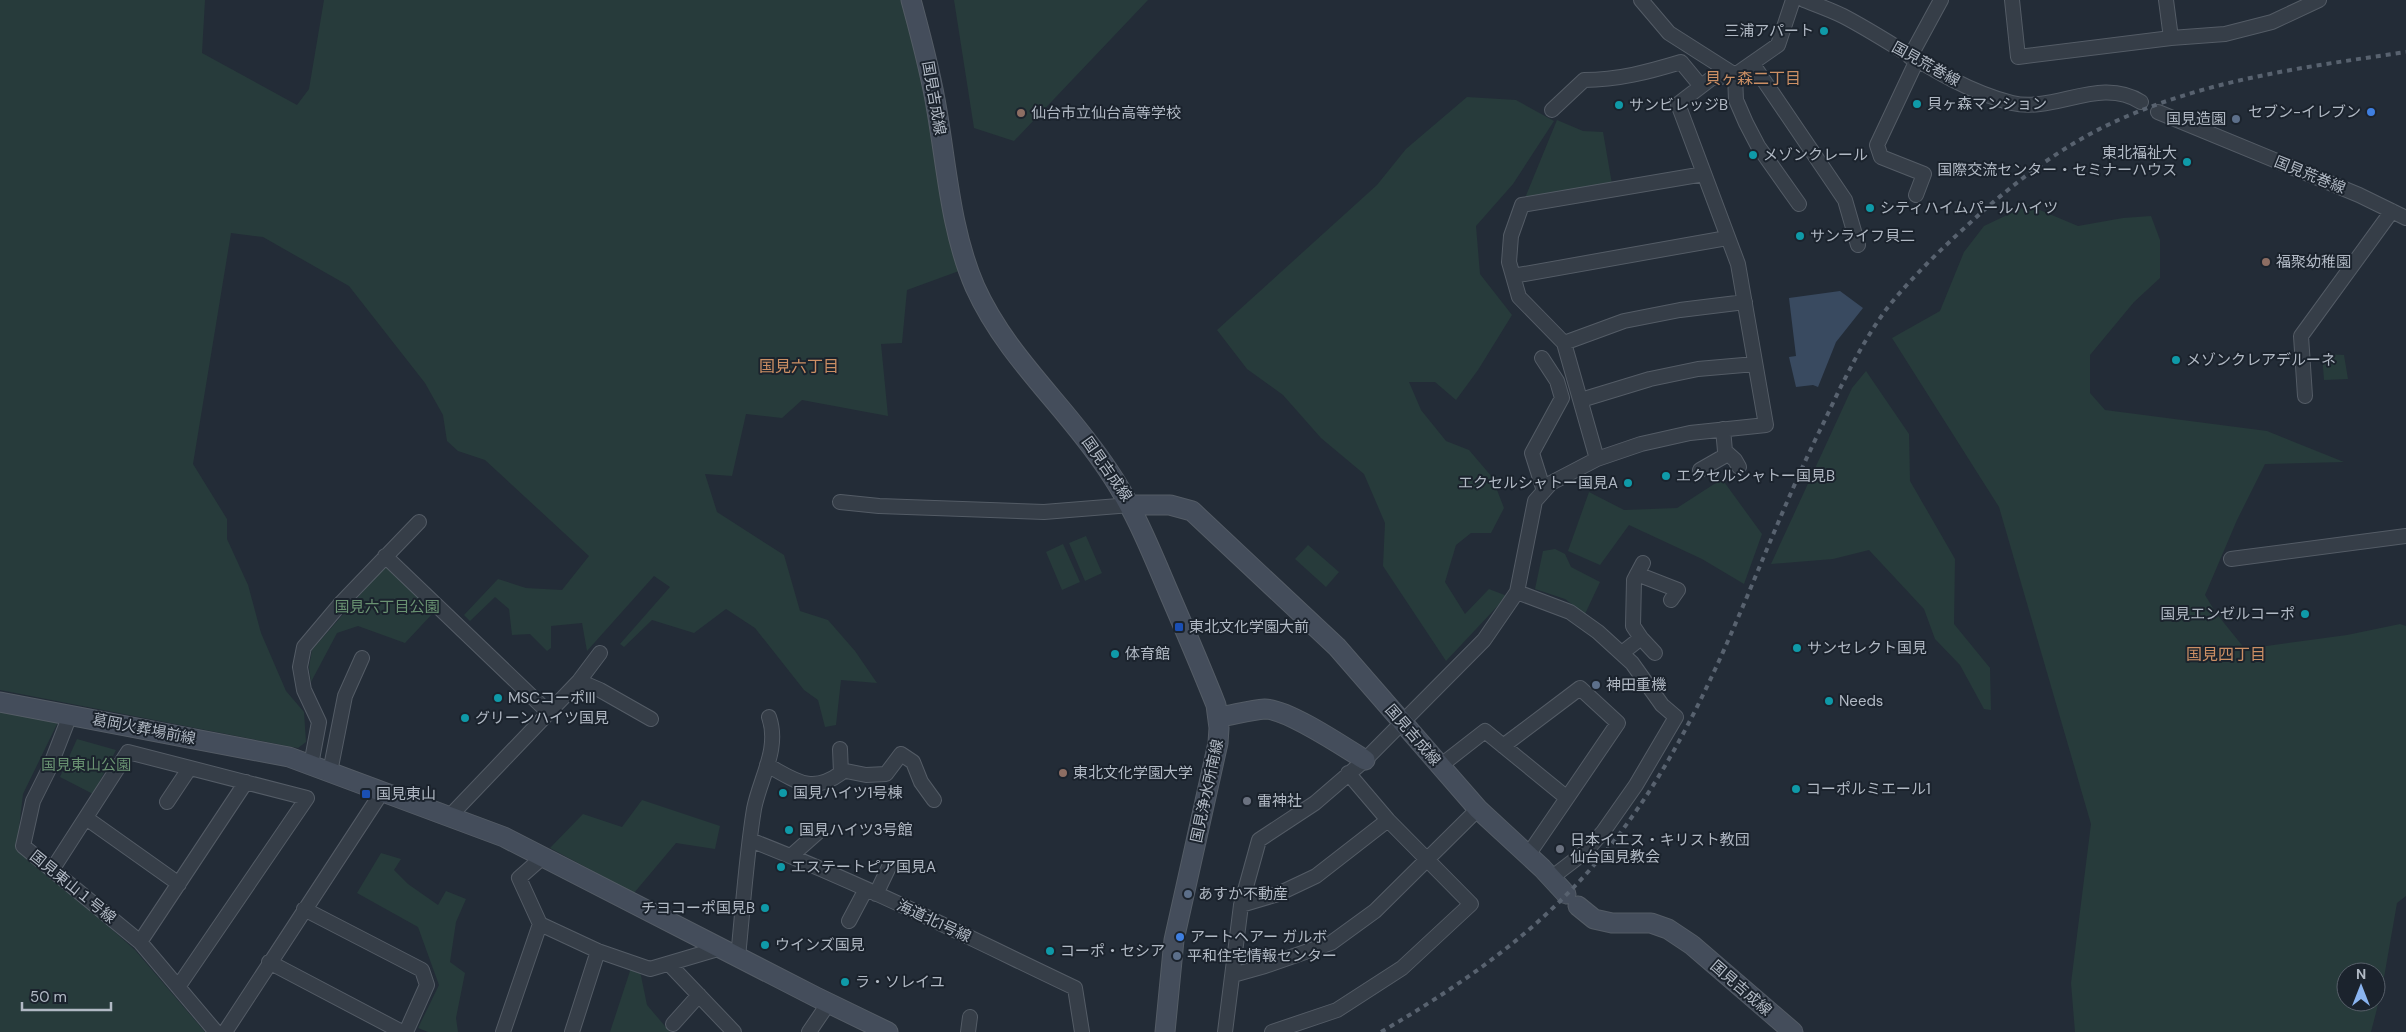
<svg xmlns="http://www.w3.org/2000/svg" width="2406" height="1032" font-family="'DM Sans','Noto Sans JP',sans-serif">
  <rect width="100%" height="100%" fill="#232c37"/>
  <path fill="#273b3b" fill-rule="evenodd" d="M 0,0 L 205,0 L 202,53 L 297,105 L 309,89 L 324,0 L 904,0 L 920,53 L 959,271 L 907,290 L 902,343 L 881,344 L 888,416 L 802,400 L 782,418 L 746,414 L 732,476 L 705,474 L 717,512 L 784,555 L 800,611 L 828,620 L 855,651 L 877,683 L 841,680 L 836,725 L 825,727 L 818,700 L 804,690 L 755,628 L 726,609 L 694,633 L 652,620 L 624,647 L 620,644 L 670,587 L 654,576 L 587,651 L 582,623 L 551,626 L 551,648 L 547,651 L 530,634 L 512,635 L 509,609 L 495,597 L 470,621 L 464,615 L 498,579 L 526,588 L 562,590 L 589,556 L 485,460 L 458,451 L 447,441 L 443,415 L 425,383 L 349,286 L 263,237 L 231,233 L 193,464 L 227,519 L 227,539 L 248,585 L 261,633 L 286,691 L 304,712 L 306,742 L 298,748 L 0,690 Z
    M 954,0 L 1148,0 L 1014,141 L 974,128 Z
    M 1467,97 L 1516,100 L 1554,121 L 1513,184 L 1476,226 L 1480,274 L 1512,315 L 1478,370 L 1456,400 L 1435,382 L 1409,382 L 1421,410 L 1446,441 L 1469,450 L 1492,477 L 1504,508 L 1491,533 L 1471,533 L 1456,545 L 1445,582 L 1465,614 L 1489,589 L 1507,596 L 1446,661 L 1383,566 L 1385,523 L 1364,474 L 1321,438 L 1283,395 L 1247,369 L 1217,330 L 1377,185 L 1406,149 Z
    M 1557,120 L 1583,131 L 1603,132 L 1612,184 L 1525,198 Z
    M 2028,205 L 2078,226 L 2123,218 L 2151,216 L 2160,240 L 2160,278 L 2134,302 L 2090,355 L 2090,393 L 2105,410 L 2267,431 L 2344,462 L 2265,464 L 2237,520 L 2205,595 L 2216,613 L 2245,649 L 2347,635 L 2400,624 L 2406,626 L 2406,896 L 2397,903 L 2382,989 L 2371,1032 L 2075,1032 L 2071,983 L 2091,824 L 1999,507 L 1892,338 L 1940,311 L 1964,252 L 1984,226 ZM 2346,972 L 2376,972 L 2376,1002 L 2346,1002 Z
    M 2322,354 L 2344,355 L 2348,379 L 2324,380 Z
    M 1866,371 L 1909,434 L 1910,481 L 1955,559 L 1954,624 L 1990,668 L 1991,710 L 1984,709 L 1960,665 L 1935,639 L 1924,609 L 1869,550 L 1833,559 L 1771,564 L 1852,388 Z
    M 1722,479 L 1762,534 L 1744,584 L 1702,559 L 1629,525 L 1600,565 L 1568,551 L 1589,492 L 1624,510 L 1677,508 Z
    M 1086,536 L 1102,573 L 1085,581 L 1069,543 Z
    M 1063,544 L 1080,582 L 1062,590 L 1046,552 Z
    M 1308,545 L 1339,572 L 1326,587 L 1295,559 Z
    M 1555,549 L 1565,554 L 1571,567 L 1600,582 L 1585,614 L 1565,599 L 1535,589 L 1543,551 Z
    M 386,565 L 434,612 L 405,643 L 358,626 L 337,633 L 311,682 L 309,667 L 312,650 Z
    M 0,709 L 59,720 L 23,794 L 17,845 L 135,950 L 205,1032 L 0,1032 Z
    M 77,739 L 116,750 L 93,794 L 60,777 Z
    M 642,800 L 720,826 L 715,849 L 676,843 L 634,893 L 550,848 L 583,814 L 622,827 Z
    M 381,853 L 401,859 L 394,870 L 408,884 L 438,905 L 446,891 L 466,899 L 456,922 L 450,962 L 465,973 L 456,1018 L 458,1032 L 428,1032 L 418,1028 L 439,985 L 418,927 L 357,893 Z
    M 631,968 L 640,971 L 647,1005 L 670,1032 L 610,1032 Z"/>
  <path fill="#394a60" d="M 1840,291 L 1863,308 L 1836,342 L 1818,387 L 1813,385 L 1796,387 L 1789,357 L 1796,356 L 1789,298 Z"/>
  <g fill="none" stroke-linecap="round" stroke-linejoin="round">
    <defs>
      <path id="street" d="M 1641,0 L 1669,33 L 1735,75 L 1736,100 L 1746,123 L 1758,146 L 1799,204
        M 1804,0 C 1817,5 1831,10 1843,16 C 1899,45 1949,87 2012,103 C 2055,113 2100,76 2141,102
        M 2012,0 L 2018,57 L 2171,38 L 2225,34 L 2272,22 L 2319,0
        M 2166,0 L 2171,38
        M 1910,57 L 1941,0
        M 1752,63 L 1845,200 L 1858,245
        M 1552,110 L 1584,80 C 1618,80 1648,72 1681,62 L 1700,85
        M 2158,112 L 2359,195 L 2406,218
        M 1916,195 L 1924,174 L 1881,157 L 1877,145 L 1917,60
        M 1513,276 L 1727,238
        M 1564,343 L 1624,321 L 1680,310 L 1745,302
        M 1542,358 L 1557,381 L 1562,398 L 1532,453 L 1544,491
        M 2305,396 L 2301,336 L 2392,211
        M 1581,400 L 1650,379 L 1698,369 L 1755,364
        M 1723,429 L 1725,451 L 1735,460 L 1739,467
        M 1597,459 L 1564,343 L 1519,297 L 1509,262 L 1511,236 L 1522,205 L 1704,174
        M 1700,470 L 1728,454
        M 840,502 L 879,506 L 1044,512 L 1131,505
        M 385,556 L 548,712
        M 2231,559 L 2406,536
        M 1637,574 L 1678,590 L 1671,600
        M 1517,592 L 1570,612 L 1598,632 L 1632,663 L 1662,705 L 1676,717 L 1636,785 L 1603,832 L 1585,852 L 1551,878
        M 1641,638 L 1655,653
        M 1622,653 L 1641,638 L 1633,626 L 1634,580 L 1643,563
        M 579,681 L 600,690 L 651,719
        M 70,715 L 49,769 L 33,801 L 23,846 L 140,942 L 216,1032
        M 1503,746 L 1580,688 L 1618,723 L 1567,798
        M 311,765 L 319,722 L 304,690 L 300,667 L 304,647 L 342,602 L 419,522
        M 767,765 C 795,780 811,795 841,773 L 840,749
        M 1440,766 L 1485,731 L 1567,798 L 1528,855
        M 841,770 L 866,775 L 886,774 L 901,754 L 913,762 L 921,782 L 934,800
        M 330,772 L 345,696 L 362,658
        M 167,802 L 189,769
        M 449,817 L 579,681 L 600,653
        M 86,818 L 179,884
        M 750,840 C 861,883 968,937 1075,988 L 1082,1032
        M 544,856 L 519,878 L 540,924 L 598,951 L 650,969 L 721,948
        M 791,856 L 818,832
        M 52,870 L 128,752 L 307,798 L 178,987
        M 876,894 L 889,867
        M 1241,905 L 1278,894 L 1316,876 L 1388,820
        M 304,909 L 422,970 L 427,985 L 406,1032
        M 849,921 L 866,889
        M 140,942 L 246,782
        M 738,957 C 743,908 746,858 754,809 C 760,778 780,749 769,717
        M 269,962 L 402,1032
        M 670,965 L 734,1032
        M 1233,975 L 1265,966 L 1331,943 L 1375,911 L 1478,809
        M 673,1024 L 699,995
        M 225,1032 L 382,792
        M 503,1032 L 540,924
        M 572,1032 L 598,951
        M 809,1032 L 828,1004
        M 968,1032 L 970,1017
        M 1225,1032 L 1241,905 L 1259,840 L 1315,803 L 1365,760 L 1484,640 L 1517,592 L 1535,501 L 1551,483 L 1597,459 L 1641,444 L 1690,433 L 1766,425 L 1738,264 L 1678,104 L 1712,78 L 1735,75 L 1778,45 L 1793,0
        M 1272,1032 L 1337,1010 L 1402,968 L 1471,904 L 1388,820 L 1348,773"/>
      <path id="secondary" d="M 911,0 C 921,37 931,73 937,111 C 947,169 951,232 975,287 C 1007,358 1066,406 1108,470 C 1134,508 1151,551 1169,593 C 1185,630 1201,667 1216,705 L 1219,728 L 1218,743 L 1174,940 L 1165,1032
        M 1131,505 L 1170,505 L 1192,511 L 1337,647 L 1478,809 L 1542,868 L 1566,894
        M 0,702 L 289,757 L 504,837 L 816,997 L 888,1032
        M 1219,717 C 1233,715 1250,710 1265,709 C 1288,709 1344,747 1365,760
        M 1578,906 L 1594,919 L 1612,923 L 1651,923 L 1668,929 L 1692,945 L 1793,1032"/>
    </defs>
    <use href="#street" stroke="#545c66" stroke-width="16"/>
    <use href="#secondary" stroke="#545c66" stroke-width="21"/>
    <use href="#street" stroke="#363e48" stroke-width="14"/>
    <use href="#secondary" stroke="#444d5b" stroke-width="19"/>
    <path stroke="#58626f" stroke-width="4" stroke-dasharray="5 5" stroke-linecap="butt" d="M 1381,1032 C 1494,966 1581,899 1652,787 C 1724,674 1763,545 1822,426 C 1841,386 1861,343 1888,307 C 1916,272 1950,241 1983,211 C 2023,176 2066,144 2114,122 C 2208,79 2305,67 2406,52"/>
  </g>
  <g fill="#0f9aa8" stroke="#1b232d" stroke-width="2">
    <circle cx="1824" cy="31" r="5"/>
    <circle cx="1917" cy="104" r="5"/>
    <circle cx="1619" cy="105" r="5"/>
    <circle cx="1753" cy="155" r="5"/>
    <circle cx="2187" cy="162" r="5"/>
    <circle cx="1870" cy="208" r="5"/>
    <circle cx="1800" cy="236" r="5"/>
    <circle cx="2176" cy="360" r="5"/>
    <circle cx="1666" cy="476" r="5"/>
    <circle cx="1628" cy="483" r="5"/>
    <circle cx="2305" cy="614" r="5"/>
    <circle cx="1797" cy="648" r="5"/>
    <circle cx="1115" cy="654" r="5"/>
    <circle cx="498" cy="698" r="5"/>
    <circle cx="1829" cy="701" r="5"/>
    <circle cx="465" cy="718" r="5"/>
    <circle cx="1796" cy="789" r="5"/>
    <circle cx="783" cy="793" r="5"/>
    <circle cx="789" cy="830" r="5"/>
    <circle cx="781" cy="867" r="5"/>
    <circle cx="765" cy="908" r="5"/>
    <circle cx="765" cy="945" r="5"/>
    <circle cx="1050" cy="951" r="5"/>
    <circle cx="845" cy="982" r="5"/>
  </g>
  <g fill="#3f7fe0" stroke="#1b232d" stroke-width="2">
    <circle cx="2371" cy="112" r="5"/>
    <circle cx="1180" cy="937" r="5"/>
  </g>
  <g fill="#8d6e63" stroke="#1b232d" stroke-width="2">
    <circle cx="1021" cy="113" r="5"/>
    <circle cx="2266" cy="262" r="5"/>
    <circle cx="1063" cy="773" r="5"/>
  </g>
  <g fill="#5c6f8a" stroke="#1b232d" stroke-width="2">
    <circle cx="2236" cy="119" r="5"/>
    <circle cx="1596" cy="685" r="5"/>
    <circle cx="1188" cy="894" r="5"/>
    <circle cx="1177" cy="956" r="5"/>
  </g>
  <g fill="#1a4fb4" stroke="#1b232d" stroke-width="2">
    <rect x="1174" y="622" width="10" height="10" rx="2.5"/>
    <rect x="361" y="789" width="10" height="10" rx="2.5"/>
  </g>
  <g fill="#6b7280" stroke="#1b232d" stroke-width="2">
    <circle cx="1247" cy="801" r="5"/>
    <circle cx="1560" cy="849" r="5"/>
  </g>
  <g text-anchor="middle" stroke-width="4" stroke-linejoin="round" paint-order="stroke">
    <g font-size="15" fill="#b1b9c4" stroke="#1b232d" text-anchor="start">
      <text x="1814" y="36" text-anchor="end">三浦アパート</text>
      <text x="1927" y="109">貝ヶ森マンション</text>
      <text x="1629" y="110">サンビレッジB</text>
      <text x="2361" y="117" text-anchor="end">セブン-イレブン</text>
      <text x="1031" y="118">仙台市立仙台高等学校</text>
      <text x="2226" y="124" text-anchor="end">国見造園</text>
      <text x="2177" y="158" text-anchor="end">東北福祉大<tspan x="2177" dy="17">国際交流センター・セミナーハウス</tspan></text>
      <text x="1763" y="160">メゾンクレール</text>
      <text x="1880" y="213">シティハイムパールハイツ</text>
      <text x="1810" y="241">サンライフ貝二</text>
      <text x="2276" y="267">福聚幼稚園</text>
      <text x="2186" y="365">メゾンクレアデルーネ</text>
      <text x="1676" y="481">エクセルシャトー国見B</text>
      <text x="1618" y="488" text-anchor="end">エクセルシャトー国見A</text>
      <text x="2295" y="619" text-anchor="end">国見エンゼルコーポ</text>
      <text x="1189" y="632">東北文化学園大前</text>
      <text x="1807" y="653">サンセレクト国見</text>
      <text x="1125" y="659">体育館</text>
      <text x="1606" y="690">神田重機</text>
      <text x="508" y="703">MSCコーポIII</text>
      <text x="1839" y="706">Needs</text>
      <text x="475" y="723">グリーンハイツ国見</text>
      <text x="1073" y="778">東北文化学園大学</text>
      <text x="1806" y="794">コーポルミエール1</text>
      <text x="793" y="798">国見ハイツ1号棟</text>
      <text x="376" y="799">国見東山</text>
      <text x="1257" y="806">雷神社</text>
      <text x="799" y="835">国見ハイツ3号館</text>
      <text x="1570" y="845">日本イエス・キリスト教団<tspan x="1570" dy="17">仙台国見教会</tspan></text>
      <text x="791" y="872">エステートピア国見A</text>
      <text x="1198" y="899">あすか不動産</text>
      <text x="755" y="913" text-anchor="end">チヨコーポ国見B</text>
      <text x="1190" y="942">アートヘアー ガルボ</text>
      <text x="775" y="950">ウインズ国見</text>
      <text x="1060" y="956">コーポ・セシア</text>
      <text x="1187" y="961">平和住宅情報センター</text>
      <text x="855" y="987">ラ・ソレイユ</text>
    </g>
    <g font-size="15" fill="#b1b9c4" stroke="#1b232d">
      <text transform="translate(1926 64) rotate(29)" y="5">国見荒巻線</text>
      <text transform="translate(934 98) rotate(80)" y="5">国見吉成線</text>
      <text transform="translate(2310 175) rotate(22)" y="5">国見荒巻線</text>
      <text transform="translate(1107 469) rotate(55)" y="5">国見吉成線</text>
      <text transform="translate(144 729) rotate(11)" y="5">葛岡火葬場前線</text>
      <text transform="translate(1413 735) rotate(49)" y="5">国見吉成線</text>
      <text transform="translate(1207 791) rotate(-78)" y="5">国見浄水所南線</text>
      <text transform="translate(73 887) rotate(39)" y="5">国見東山１号線</text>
      <text transform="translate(934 921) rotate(25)" y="5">海道北1号線</text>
      <text transform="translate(1741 988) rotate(41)" y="5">国見吉成線</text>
    </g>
    <g font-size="15" fill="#6a9372" stroke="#1b232d">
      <text x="387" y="612">国見六丁目公園</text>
      <text x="86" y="770">国見東山公園</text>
    </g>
    <g font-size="16" fill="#cc8f64" stroke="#1b232d">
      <text x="1753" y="84">貝ヶ森二丁目</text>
      <text x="799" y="372">国見六丁目</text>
      <text x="2226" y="660">国見四丁目</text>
    </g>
  </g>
  <g transform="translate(2361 987)"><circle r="24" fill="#1b232d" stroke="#575f69"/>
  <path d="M0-4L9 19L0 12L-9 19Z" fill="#8ab4f0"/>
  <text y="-8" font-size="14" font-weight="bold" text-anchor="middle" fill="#b1b9c4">N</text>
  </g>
  <path d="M22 1002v8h89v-8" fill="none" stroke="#b1b9c4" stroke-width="2.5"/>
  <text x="30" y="1002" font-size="15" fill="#b1b9c4" stroke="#1b232d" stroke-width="4" paint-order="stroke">50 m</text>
</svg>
